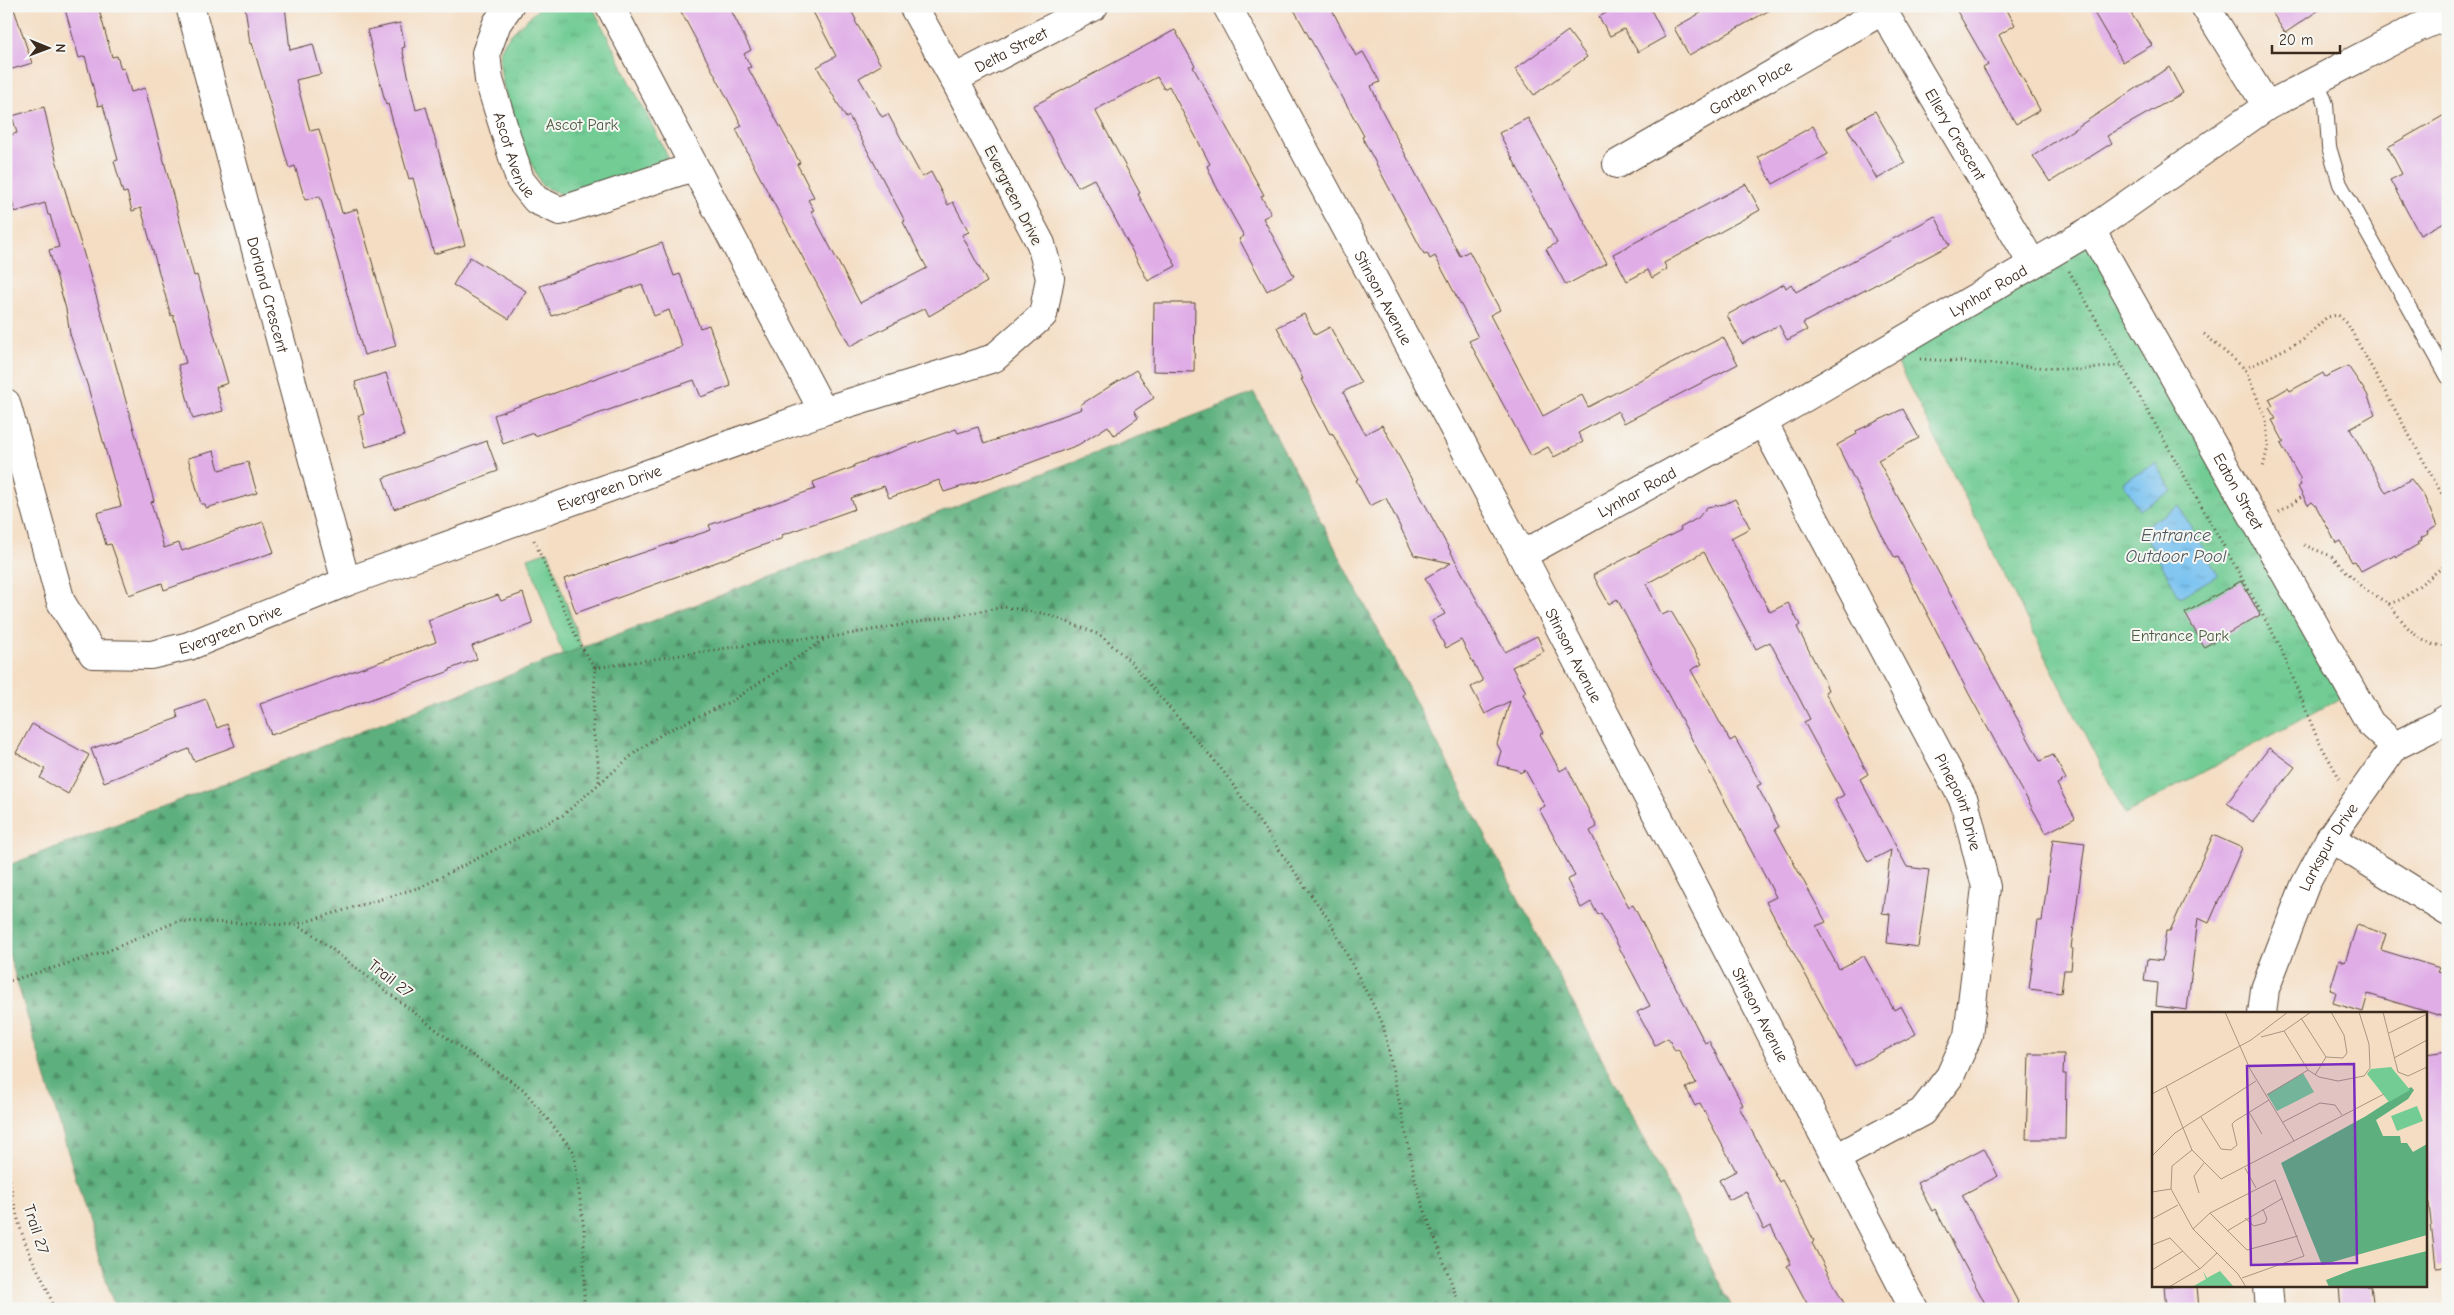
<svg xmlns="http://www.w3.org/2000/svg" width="2454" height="1315" font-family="'Comic Neue',sans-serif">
  <defs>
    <pattern id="forest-firs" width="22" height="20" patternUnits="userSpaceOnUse" patternTransform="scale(1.25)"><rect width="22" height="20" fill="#5db07e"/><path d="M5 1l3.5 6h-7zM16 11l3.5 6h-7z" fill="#4e8f67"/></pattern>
    <pattern id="park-tufts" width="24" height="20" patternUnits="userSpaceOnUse" patternTransform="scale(1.25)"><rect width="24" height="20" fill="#72cc94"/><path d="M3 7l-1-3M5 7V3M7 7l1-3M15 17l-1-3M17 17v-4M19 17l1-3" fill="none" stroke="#64af7f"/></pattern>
    <pattern id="water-ripples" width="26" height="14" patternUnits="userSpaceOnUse" patternTransform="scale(1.25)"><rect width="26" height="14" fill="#77c1f0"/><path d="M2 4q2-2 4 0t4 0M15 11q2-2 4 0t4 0" fill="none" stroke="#639dc2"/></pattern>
  </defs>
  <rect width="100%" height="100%" fill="#f6f6f2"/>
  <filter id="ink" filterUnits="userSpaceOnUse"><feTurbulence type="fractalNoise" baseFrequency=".02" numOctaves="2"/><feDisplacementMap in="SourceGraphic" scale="10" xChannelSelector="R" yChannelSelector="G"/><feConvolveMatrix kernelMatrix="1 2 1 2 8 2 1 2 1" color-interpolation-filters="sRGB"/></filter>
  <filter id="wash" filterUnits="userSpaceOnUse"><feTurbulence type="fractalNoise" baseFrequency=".0096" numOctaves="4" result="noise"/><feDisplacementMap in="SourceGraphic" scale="20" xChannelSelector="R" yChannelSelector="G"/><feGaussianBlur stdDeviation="1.12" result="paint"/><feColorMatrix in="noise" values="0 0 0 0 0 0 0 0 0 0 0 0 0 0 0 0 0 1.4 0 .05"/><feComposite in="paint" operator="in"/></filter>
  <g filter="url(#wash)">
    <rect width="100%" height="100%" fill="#f4ddc3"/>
    <path fill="#72cc94" stroke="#567b59" d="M 548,551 L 582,648 L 563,655 L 528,558 Z"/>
    <path fill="url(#forest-firs)" stroke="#4c6d4e" d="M 1254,393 L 1733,1309 L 115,1309 L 6,945 L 6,866 Z"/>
    <path fill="url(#park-tufts)" stroke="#567b59" d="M 541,6 L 592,6 L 669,159 L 568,197 L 542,186 C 529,160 488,70 503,45 C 511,31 530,18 541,6 Z
      M 2105,234 L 2360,688 L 2125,814 L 1893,354 Z"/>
    <path fill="url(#water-ripples)" stroke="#597687" d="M 2156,463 L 2172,491 L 2139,510 L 2123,482 Z
      M 2179,506 L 2218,575 L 2180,597 L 2141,528 Z"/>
    <g id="blocks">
      <path fill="#e0ade7" d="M 6,6 L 13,6 L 32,63 L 6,71 Z
        M 64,6 L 98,6 L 112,57 L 117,56 L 121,69 L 124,68 L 131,92 L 145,88 L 194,276 L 197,275 L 228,383 L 216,387 L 223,411 L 193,419 L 178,365 L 186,363 L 173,315 L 171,316 L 141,208 L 132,211 L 127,192 L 123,193 L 114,161 L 118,160 L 103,105 L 98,106 L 85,56 L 79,58 Z
        M 245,6 L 285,6 L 290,50 L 313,44 L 321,74 L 296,80 L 310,131 L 319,129 L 342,213 L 357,209 L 396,346 L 364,355 L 320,196 L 305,200 L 295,166 L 289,168 L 252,43 L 250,44 Z
        M 678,6 L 729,6 L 751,50 L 744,54 L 751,67 L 748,68 L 800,163 L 797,164 L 814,197 L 808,200 L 814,210 L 811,211 L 860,303 L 927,268 L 903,222 L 905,221 L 849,116 L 846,118 L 817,67 L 836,56 L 810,6 L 849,6 L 856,20 L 855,21 L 881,65 L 859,78 L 882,117 L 888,114 L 922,177 L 931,172 L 948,205 L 953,202 L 969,232 L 962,235 L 987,282 L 929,316 L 925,308 L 850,346 L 755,168 L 736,129 L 742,126 Z
        M 1292,6 L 1330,6 L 1356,56 L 1363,52 L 1380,82 L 1371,86 L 1381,109 L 1460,256 L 1469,251 L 1500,310 L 1490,315 L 1543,416 L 1582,395 L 1588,407 L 1723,337 L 1738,364 L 1624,423 L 1618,411 L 1578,433 L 1583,442 L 1554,457 L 1548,447 L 1531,456 L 1469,341 L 1478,337 L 1435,256 L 1430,259 L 1427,253 L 1424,254 L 1362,137 L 1364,136 Z
        M 1618,6 L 1649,6 L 1665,37 L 1638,52 L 1624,29 L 1610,36 L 1599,17 Z
        M 1713,6 L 1777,6 L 1689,55 L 1674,28 Z
        M 1954,6 L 2005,6 L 2015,25 L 1999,35 L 2040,110 L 2016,124 L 1983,68 L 1988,65 Z
        M 2090,6 L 2126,6 L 2152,45 L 2123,62 Z
        M 2268,6 L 2325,6 L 2285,33 Z
        M 400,23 L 405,47 L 402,48 L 416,110 L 426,107 L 465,245 L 434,254 L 413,178 L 409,179 L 388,104 L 386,105 L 367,30 Z
        M 1175,30 L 1195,66 L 1193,67 L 1264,195 L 1261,196 L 1271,214 L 1263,218 L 1294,276 L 1267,291 L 1239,239 L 1244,236 L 1216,186 L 1207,166 L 1210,164 L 1169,86 L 1164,89 L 1157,77 L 1095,110 L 1140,193 L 1138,194 L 1176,266 L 1148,281 L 1094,179 L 1078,187 L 1033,106 Z
        M 1568,31 L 1587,57 L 1534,95 L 1515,69 Z
        M 2169,67 L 2183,93 L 2107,136 L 2112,143 L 2050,182 L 2033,156 Z
        M 44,107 L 55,156 L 102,316 L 154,501 L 151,502 L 164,548 L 179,543 L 182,551 L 263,522 L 274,552 L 164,590 L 162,583 L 129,595 L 111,544 L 106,545 L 97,513 L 121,506 L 88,387 L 70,334 L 66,309 L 49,250 L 59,247 L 50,215 L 48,215 L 45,203 L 15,212 L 6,180 L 6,136 L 17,133 L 12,116 Z
        M 1875,111 L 1905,163 L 1877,179 L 1847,127 Z
        M 2448,113 L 2448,220 L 2420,235 L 2390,180 L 2402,174 L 2388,147 Z
        M 1528,118 L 1607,263 L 1566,285 L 1546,249 L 1557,243 L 1499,133 Z
        M 1813,126 L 1828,154 L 1773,184 L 1758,157 Z
        M 1746,184 L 1760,210 L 1664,263 L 1667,269 L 1652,278 L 1648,270 L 1627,281 L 1613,254 Z
        M 1935,216 L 1950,245 L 1803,323 L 1807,330 L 1787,340 L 1779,325 L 1742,344 L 1727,315 L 1784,284 L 1786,288 L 1791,284 L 1796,292 Z
        M 662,243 L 674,276 L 680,274 L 700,328 L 709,325 L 731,386 L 701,397 L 694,380 L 535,436 L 534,433 L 503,444 L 494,415 L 682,347 L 669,310 L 654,316 L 642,284 L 552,316 L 540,286 Z
        M 470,257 L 526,291 L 509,319 L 453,285 Z
        M 1154,303 L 1195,303 L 1194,372 L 1153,371 Z
        M 1304,314 L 1315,335 L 1330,327 L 1361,383 L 1343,392 L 1365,434 L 1382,425 L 1505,652 L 1537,636 L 1544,651 L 1512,667 L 1526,692 L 1523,694 L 1543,733 L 1540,734 L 1560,771 L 1567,767 L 1597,827 L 1590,831 L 1608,867 L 1629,907 L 1633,905 L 1705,1043 L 1709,1041 L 1743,1105 L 1739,1107 L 1779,1182 L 1782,1180 L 1797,1207 L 1814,1241 L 1812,1243 L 1847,1309 L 1810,1309 L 1787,1266 L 1791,1264 L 1771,1226 L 1764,1230 L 1746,1191 L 1729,1200 L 1719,1180 L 1736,1171 L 1700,1103 L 1695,1106 L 1686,1088 L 1696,1083 L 1678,1049 L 1675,1051 L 1668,1038 L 1655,1045 L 1637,1012 L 1650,1006 L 1601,913 L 1598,915 L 1591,902 L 1581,908 L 1567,880 L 1575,876 L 1539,809 L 1545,806 L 1525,770 L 1520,773 L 1518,770 L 1497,765 L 1501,751 L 1497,744 L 1510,701 L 1485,714 L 1471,687 L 1483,681 L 1461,640 L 1446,648 L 1432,621 L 1445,614 L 1425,578 L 1451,563 L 1414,555 L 1386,498 L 1370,506 L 1356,480 L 1358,479 L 1332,433 L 1330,434 L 1301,379 L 1303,379 L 1277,327 Z
        M 2348,366 L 2367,394 L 2375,414 L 2350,428 L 2386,493 L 2411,479 L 2424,496 L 2437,526 L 2427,532 L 2428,534 L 2421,538 L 2422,540 L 2418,543 L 2419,544 L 2396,557 L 2395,555 L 2390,558 L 2389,556 L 2361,571 L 2355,561 L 2352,562 L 2340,541 L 2336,543 L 2316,506 L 2312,502 L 2308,505 L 2298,487 L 2301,485 L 2299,481 L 2301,480 L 2281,444 L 2284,442 L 2272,420 L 2276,419 L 2269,408 L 2273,406 L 2269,399 L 2288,388 L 2290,391 L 2323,373 L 2325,377 Z
        M 1136,370 L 1154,398 L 1134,411 L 1138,418 L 1114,435 L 1108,426 L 1078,445 L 992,477 L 944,492 L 939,480 L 889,498 L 884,486 L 851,498 L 855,509 L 782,535 L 783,538 L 576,613 L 564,579 L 711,530 L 709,525 L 815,489 L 813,482 L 854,467 L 854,465 L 956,429 L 958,433 L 978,427 L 984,444 L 1082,409 L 1080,405 Z
        M 386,373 L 404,436 L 366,447 L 358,416 L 364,414 L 355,382 Z
        M 1903,409 L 1919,438 L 1878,460 L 2040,761 L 2053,755 L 2066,779 L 2057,784 L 2075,818 L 2046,833 L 1970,696 L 1898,557 L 1895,558 L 1881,533 L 1837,445 L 1857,434 L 1856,431 Z
        M 487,441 L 498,471 L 394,509 L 383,478 Z
        M 214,451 L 219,470 L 248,462 L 257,493 L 206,508 L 205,504 L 201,504 L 188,458 Z
        M 1735,499 L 1750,528 L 1731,538 L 1770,612 L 1788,603 L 1800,625 L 1797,627 L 1823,678 L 1828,690 L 1825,692 L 1868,774 L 1860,779 L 1907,867 L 1929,870 L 1918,947 L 1887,943 L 1890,914 L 1882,913 L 1891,850 L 1868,862 L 1835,800 L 1844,795 L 1804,722 L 1810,719 L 1770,642 L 1756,649 L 1704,552 L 1646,584 L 1662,615 L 1671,611 L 1702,664 L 1691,670 L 1730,741 L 1735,738 L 1761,784 L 1757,786 L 1779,827 L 1775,829 L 1826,922 L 1816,926 L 1839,969 L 1864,956 L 1894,1010 L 1901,1006 L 1916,1034 L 1855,1066 L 1766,902 L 1776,897 L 1663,685 L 1617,599 L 1609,604 L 1593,575 L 1681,530 L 1680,528 L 1698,518 L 1707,507 L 1725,504 Z
        M 2241,581 L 2260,615 L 2204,647 L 2185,613 Z
        M 523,593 L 533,624 L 472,646 L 477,659 L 450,669 L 450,671 L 271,735 L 260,704 L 436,642 L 428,620 L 498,595 L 501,601 Z
        M 206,699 L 217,728 L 227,724 L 235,746 L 194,761 L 189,749 L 104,782 L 91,749 L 178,718 L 176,710 Z
        M 32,724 L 89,755 L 68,794 L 40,778 L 45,769 L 16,753 Z
        M 2269,748 L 2295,767 L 2253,822 L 2227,803 Z
        M 2213,835 L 2242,848 L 2209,923 L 2198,918 L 2187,1010 L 2156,1006 L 2158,983 L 2144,981 L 2147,959 L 2162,961 L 2166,931 L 2170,931 Z
        M 2053,839 L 2085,843 L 2071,948 L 2073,949 L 2071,970 L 2064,970 L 2061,993 L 2029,989 L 2038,921 L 2042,921 Z
        M 2357,925 L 2386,934 L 2381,950 L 2440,968 L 2438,972 L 2448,975 L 2448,1018 L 2368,994 L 2363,1012 L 2333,1003 L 2336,992 L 2330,990 L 2339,960 L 2345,962 Z
        M 2448,1051 L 2448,1266 L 2436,1267 L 2425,1169 L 2425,1054 Z
        M 2029,1054 L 2064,1054 L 2063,1074 L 2066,1074 L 2065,1139 L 2026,1139 Z
        M 1984,1148 L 1998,1176 L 1962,1195 L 2018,1302 L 2017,1303 L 2019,1309 L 1988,1309 L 1935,1209 L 1932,1211 L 1917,1183 Z
        M 2164,1286 L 2197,1286 L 2199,1309 L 2166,1309 Z
        M 2339,1286 L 2371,1286 L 2374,1309 L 2341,1309 Z"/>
    </g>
  </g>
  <g filter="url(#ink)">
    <use href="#blocks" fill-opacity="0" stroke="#574537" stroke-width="1"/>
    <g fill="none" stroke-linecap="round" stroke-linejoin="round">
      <defs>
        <path id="service" d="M 2317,80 L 2326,104 L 2329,147 L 2340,184 L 2448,377"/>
        <g id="minor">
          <path id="s1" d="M 190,6 L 346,582"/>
          <path id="s2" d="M 509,6 L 497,23 L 486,53 L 489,80 L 520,180 L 536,200 L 560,211 L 693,167"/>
          <path d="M 610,6 L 823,411"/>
          <path id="s3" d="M 1227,6 L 1522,555 L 1914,1309"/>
          <path id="s4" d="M 1880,6 L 2032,263"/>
          <path id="s5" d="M 954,79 L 1094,6"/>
          <path id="s6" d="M 1617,164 L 1882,11"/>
          <path id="s7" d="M 6,403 L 61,602 L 93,654 L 151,655 L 189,646 L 346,582 L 823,411 L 994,358 L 1043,315 L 1050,278 L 1041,244 L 954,79 L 913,6"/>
          <path id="s8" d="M 1763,422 L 1964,801 L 1986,887 L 1968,1036 L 1950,1076 L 1922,1112 L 1836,1158"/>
          <path id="s9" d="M 1522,555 L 1763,422 L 2091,230"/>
          <path d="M 2330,838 L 2448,912"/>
          <path id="s10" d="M 2262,1014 L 2265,989 L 2305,885 L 2330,838 L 2395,746"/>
          <path d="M 2268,1286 L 2270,1309"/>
        </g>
        <g id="tertiary">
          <path d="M 2205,6 L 2267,106"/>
          <path id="s11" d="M 2448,15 L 2417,28 L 2267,106 L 2091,230 L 2370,723 L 2395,746 L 2433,727 L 2448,718"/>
        </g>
      </defs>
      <use href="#service" stroke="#574537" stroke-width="16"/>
      <use href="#minor" stroke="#574537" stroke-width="30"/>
      <use href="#tertiary" stroke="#574537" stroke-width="30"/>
      <path stroke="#574537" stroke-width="3" stroke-dasharray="1 4" stroke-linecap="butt" d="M 2069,271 L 2280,646 L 2318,740 L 2340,779
        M 2204,334 L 2245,369 L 2266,419 L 2268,446 L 2263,468
        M 1920,359 L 2081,370 L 2123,365
        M 2245,369 L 2303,340 L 2327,317 L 2338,315 L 2347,323 L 2448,505
        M 2279,512 L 2303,496
        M 534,540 L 579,643 L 595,668 L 593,730 L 598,760 L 599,782
        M 2304,545 L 2331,556 L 2363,588 L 2389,604 L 2402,599 L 2448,563
        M 2389,604 C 2404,623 2420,649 2448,645
        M 595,668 L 780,640 L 826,638 L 1005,607 L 1047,614 L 1100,635 L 1130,661 L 1223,771 L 1329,920 L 1383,1024 L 1418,1192 L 1461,1309
        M 295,925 L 421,887 L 563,815 L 637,751 L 665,732 L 732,701 L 825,639
        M 6,982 L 103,953 L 178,921 L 294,925 L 307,930 L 451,1041 L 523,1089 L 574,1152 L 584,1230 L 584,1309
        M 6,1155 C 11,1189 16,1224 31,1256 C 38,1273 50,1289 53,1309"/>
      <use href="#service" stroke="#fff" stroke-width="14"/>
      <use href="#minor" stroke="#fff" stroke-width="28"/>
      <use href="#tertiary" stroke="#fff" stroke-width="28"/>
    </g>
  </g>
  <g text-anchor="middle" stroke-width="4" stroke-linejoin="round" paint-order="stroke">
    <g font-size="16" fill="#3b2a1e" stroke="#f6f6f2">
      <text dy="6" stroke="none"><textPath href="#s5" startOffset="64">Delta Street</textPath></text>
      <text dy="6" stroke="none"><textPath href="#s6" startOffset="154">Garden Place</textPath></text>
      <text dy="6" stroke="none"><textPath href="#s4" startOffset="149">Ellery Crescent</textPath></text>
      <text dy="6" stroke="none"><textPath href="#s2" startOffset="159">Ascot Avenue</textPath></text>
      <text transform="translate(1014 195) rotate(63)" y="6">Evergreen Drive</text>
      <text dy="6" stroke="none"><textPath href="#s9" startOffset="536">Lynhar Road</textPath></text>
      <text dy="6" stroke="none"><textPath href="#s1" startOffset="299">Dorland Crescent</textPath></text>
      <text dy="6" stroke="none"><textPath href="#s3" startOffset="331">Stinson Avenue</textPath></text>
      <text dy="6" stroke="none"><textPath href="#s7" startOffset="814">Evergreen Drive</textPath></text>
      <text dy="6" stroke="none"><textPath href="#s9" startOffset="131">Lynhar Road</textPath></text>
      <text dy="6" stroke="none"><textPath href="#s11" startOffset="718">Eaton Street</textPath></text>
      <text dy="6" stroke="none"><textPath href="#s7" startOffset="409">Evergreen Drive</textPath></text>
      <text dy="6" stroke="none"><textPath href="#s3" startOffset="736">Stinson Avenue</textPath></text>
      <text dy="6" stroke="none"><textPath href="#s8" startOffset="428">Pinepoint Drive</textPath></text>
      <text dy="6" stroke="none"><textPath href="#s10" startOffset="181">Larkspur Drive</textPath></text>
      <text transform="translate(391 978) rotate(38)" y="6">Trail 27</text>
      <text dy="6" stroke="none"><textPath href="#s3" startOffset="1141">Stinson Avenue</textPath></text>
      <text transform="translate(37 1229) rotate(72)" y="6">Trail 27</text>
    </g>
    <g font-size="16" fill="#4c5b41" stroke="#f6f6f2">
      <text x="582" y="130">Ascot Park</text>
      <text x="2180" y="641">Entrance Park</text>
    </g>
    <g font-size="18" font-style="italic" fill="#4d575d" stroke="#f6f6f2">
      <text x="2176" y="541">Entrance<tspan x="2176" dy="21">Outdoor Pool</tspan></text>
    </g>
  </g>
  <g transform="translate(2152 1012)">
    <rect width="275" height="275" fill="#f4ddc3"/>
    <path d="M 265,94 L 271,109 L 245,119 L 239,104 Z" fill="#72cc94"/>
    <path d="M 259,75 L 262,78 L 256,87 L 224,108 L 231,124 L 248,124 L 249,131 L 255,131 L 261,140 L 275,132 L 275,223 L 170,253 L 129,151 L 214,104 ZM 275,239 L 275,275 L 177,275 L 174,268 L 202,257 Z" fill="#5db07e"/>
    <path d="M 239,55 L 258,78 L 237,90 L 215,62 L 219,57 ZM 151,61 L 162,80 L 125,99 L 115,82 ZM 51,259 L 55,266 L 68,259 L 82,275 L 40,275 L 54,267 Z" fill="#72cc94"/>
    <path fill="none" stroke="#aa9581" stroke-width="1" d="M 73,0 L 98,57 L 142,129M 159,0 L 132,19 L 156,58 L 167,65 L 186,69 L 212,64 L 218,56 L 217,32 L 207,0M 231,0 L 246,60 L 256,64 L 275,55M 149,6 L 174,45 L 191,46 L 195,41 L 192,23 L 179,0M 237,21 L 275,2M 109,25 L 132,19M 242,46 L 275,28M 163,63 L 174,45M 14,74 L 40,138 L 69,167 L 232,82M 0,82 L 99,28 L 136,0M 115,83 L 156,58M 97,100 L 110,122M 49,105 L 69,137 L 79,138 L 85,133 L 80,112 L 83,109 L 117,88M 131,110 L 168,91 L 183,93 L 190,103M 40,138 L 20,154 L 19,177 L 41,217 L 86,262 L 94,275M 0,144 L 23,121 L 104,69M 93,156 L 104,176M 0,180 L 19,177M 47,181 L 42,164 L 52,151M 58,201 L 95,238 L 146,224M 93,206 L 102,214 L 113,211 L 115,207 L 111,197M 0,207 L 26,193M 41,217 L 58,201 L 123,168 L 152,244 L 90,266M 75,219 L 131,186M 0,233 L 18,226 L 48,257M 0,258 L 31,239M 17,275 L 49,256 L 65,241"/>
    <path fill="#7b2cbf" fill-opacity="0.15" stroke="#7b2cbf" stroke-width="2.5" d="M 202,52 L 205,251 L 99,253 L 95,54 Z"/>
    <rect width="275" height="275" fill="none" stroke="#3b2a1e" stroke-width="2.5"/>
  </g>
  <rect width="2454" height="1315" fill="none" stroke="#f6f6f2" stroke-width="25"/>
  <g transform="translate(48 48) rotate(91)" stroke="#f6f6f2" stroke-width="4" paint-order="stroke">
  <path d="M0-4L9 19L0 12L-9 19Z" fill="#3b2a1e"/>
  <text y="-8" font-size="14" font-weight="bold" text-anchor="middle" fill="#3b2a1e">N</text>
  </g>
  <path d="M2272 45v8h68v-8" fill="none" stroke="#3b2a1e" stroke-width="2.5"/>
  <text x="2279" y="45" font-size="15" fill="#3b2a1e" stroke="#f6f6f2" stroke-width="4" paint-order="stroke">20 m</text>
</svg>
